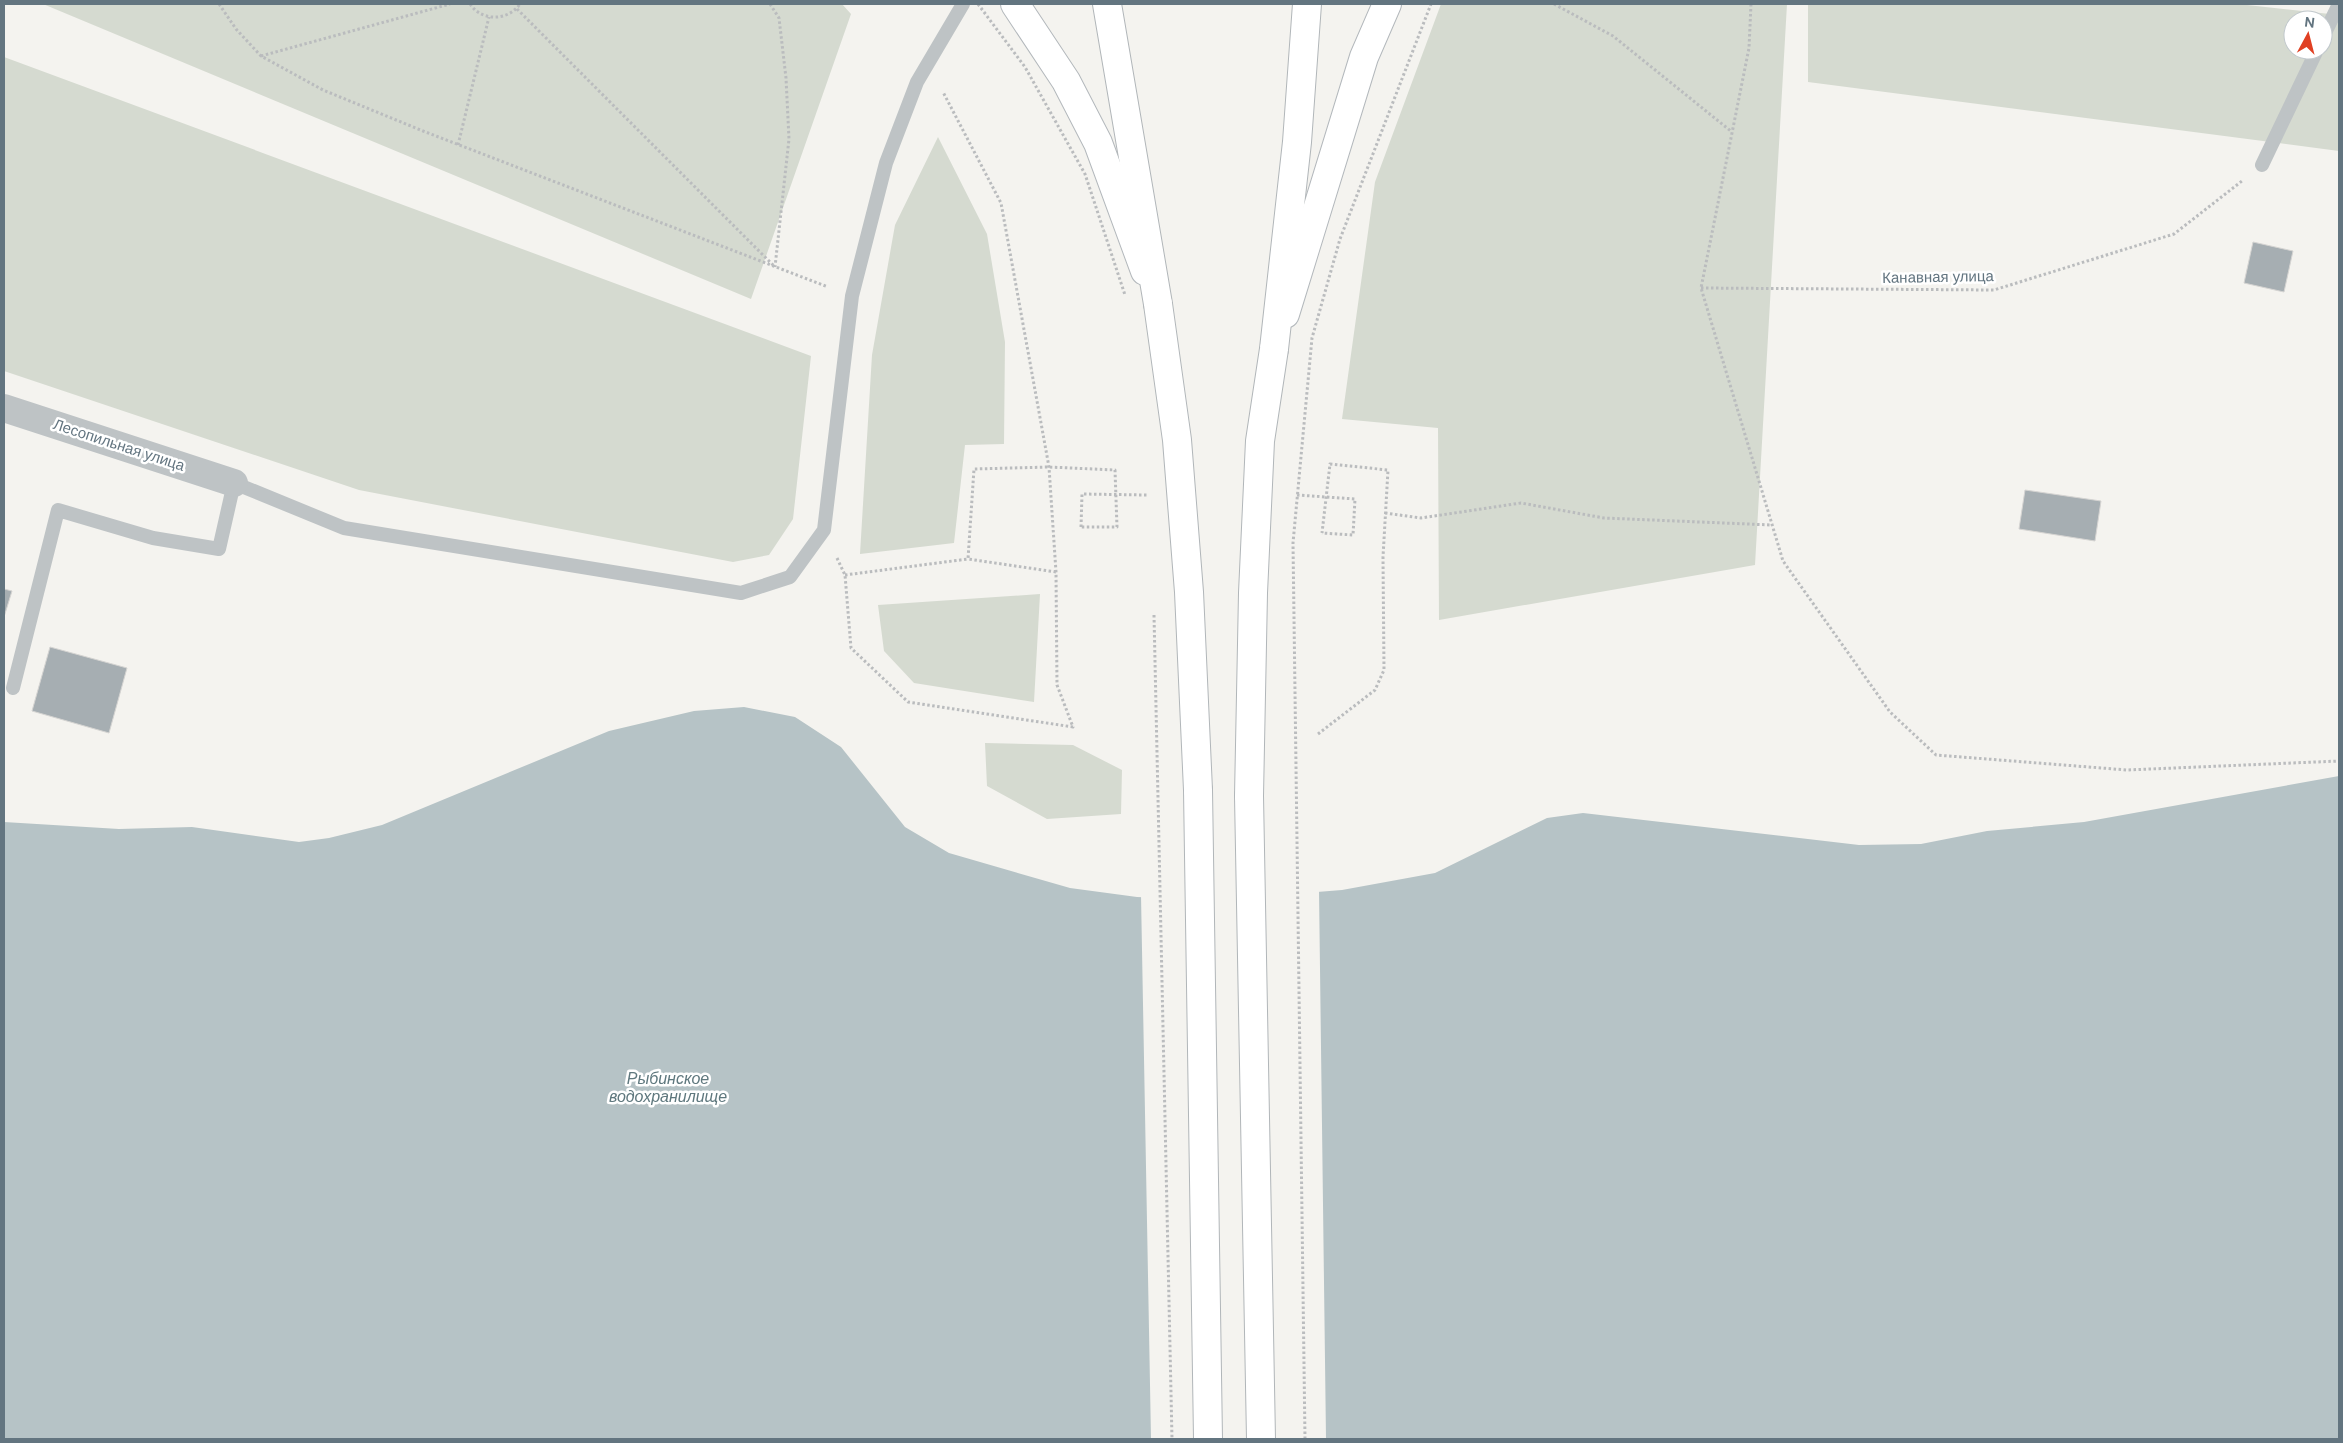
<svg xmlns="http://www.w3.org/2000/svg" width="2343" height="1443" font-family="'DM Sans',sans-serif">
  <rect width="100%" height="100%" fill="#f4f3ef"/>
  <path fill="#d5dad0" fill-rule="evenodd" d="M 43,4 L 842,4 L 851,14 L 751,299 Z
    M 1441,4 L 1787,4 L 1755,565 L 1439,620 L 1438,428 L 1342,419 L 1375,182 Z
    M 1808,4 L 2238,4 L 2339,15 L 2339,151 L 1808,82 ZM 2293,20 L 2323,20 L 2323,50 L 2293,50 Z
    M 4,57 L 811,356 L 793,519 L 769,555 L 733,562 L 359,490 L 4,371 Z
    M 938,137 L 987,234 L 1005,342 L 1004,444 L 965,445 L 954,543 L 860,554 L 872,355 L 895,225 Z
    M 1040,594 L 1034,702 L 914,683 L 884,651 L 878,605 Z
    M 985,743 L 1073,745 L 1122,770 L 1121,814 L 1047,819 L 987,786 Z"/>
  <path fill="#b6c3c6" d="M 744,707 L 795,717 L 841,747 L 905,827 L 949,853 L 1070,888 L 1137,897 L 1219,900 L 1342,890 L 1435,873 L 1547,818 L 1583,813 L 1859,845 L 1921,844 L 1987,831 L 2084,822 L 2339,776 L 2339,1439 L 4,1439 L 4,822 L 119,829 L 192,827 L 299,842 L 329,838 L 382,825 L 609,731 L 694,711 Z"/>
  <path fill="#f4f3ef" d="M 1319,890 L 1326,1439 L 1151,1439 L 1141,895 L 1219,898 Z"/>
  <path fill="#a6aeb2" stroke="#d5d4d2" d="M 2253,242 L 2293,251 L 2284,292 L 2244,283 Z
    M 2025,490 L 2101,501 L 2095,541 L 2019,529 Z
    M 4,589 L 12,591 L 4,617 Z
    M 50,647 L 127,668 L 109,733 L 32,711 Z"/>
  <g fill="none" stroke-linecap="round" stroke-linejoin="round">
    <defs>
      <path id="secondary" d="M 1015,4 L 1066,81 L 1098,143 L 1145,271
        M 1285,314 L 1364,57 L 1387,4"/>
      <path id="primary" d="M 1107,4 L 1158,304
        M 1274,349 L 1297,142 L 1307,4
        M 1198,790 L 1208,1439
        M 1249,796 L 1261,1439"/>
    </defs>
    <use href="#secondary" stroke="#b3b8bc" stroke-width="30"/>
    <use href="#primary" stroke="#b1b6b9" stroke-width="30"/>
    <path stroke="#babcbe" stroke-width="3" stroke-dasharray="2.5 2.5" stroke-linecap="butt" d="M 219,4 L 236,29 L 261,56 L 323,90 L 423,131 L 828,287
      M 470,4 C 482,22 508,21 520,4
      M 770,4 L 779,18 L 786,78 L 789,139 L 775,267
      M 1554,4 L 1613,36 L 1732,132
      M 1751,4 L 1749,48 L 1701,288 L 1783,561 L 1890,712 L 1936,755 L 2127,770 L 2339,761
      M 517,9 L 773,265
      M 261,56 L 450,4
      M 458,145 L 489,17
      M 1701,288 L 1994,290 L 2174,234 L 2242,181
      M 1385,513 L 1421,518 L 1521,503 L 1604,518 L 1772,525
      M 837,558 L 845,575 L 851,648 L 908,702 L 1073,727 L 1057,685 L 1056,572 L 1049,467 L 1001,203 L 943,92
      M 1056,572 L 968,559 L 974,469 L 1049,467 L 1115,470 L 1117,527 L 1081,527
      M 845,575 L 968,559
      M 1318,734 L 1375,690 L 1384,670 L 1383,557 L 1388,470 L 1330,464 L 1322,533"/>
    <path stroke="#bec3c5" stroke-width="14" d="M 2323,37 L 2339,4
      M 2262,165 L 2317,50
      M 13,688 L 58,510 L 153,538 L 219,549 L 234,483 L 344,528 L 741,593 L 790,577 L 824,530 L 852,296 L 886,163 L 917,82 L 963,4"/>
    <path stroke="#bec3c5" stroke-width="28" d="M 4,408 L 234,483"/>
    <use href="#secondary" stroke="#fff" stroke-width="28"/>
    <use href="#primary" stroke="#fff" stroke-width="28"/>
    <defs>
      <path id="primary-bridge" d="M 1158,304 L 1177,440 L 1189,592 L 1198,790
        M 1249,796 L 1253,593 L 1260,441 L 1274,349"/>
    </defs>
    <use href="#primary-bridge" stroke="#b1b6b9" stroke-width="30" stroke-linecap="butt"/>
    <path stroke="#babcbe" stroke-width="3" stroke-dasharray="2.5 2.5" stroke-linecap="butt" d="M 978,4 L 1025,67 L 1085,174 L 1125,295
      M 1297,495 L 1355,499 L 1353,535 L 1322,533
      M 1081,527 L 1082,494 L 1147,495
      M 1154,615 L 1172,1439
      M 1305,1439 L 1293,543 L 1312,338 L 1340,239 L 1431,4"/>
    <use href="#primary-bridge" stroke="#fff" stroke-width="28"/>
  </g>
  <g text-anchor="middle" stroke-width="5" stroke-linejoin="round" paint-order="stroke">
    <g font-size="15" fill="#637580" stroke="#fff">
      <text transform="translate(1938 277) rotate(-1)" y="5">Канавная улица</text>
      <text transform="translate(119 445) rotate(18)" y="5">Лесопильная улица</text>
    </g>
    <g font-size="16" font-style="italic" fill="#5f787e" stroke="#fff">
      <text x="668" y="1084">Рыбинское<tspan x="668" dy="18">водохранилище</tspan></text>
    </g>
  </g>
  <rect width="2343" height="1443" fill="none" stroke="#637580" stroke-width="10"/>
  <g transform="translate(2308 35) rotate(7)"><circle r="24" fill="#ffffff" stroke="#c1c8cc"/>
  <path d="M0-4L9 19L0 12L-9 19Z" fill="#e04023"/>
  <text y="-8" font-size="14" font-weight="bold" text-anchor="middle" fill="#637580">N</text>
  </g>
</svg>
